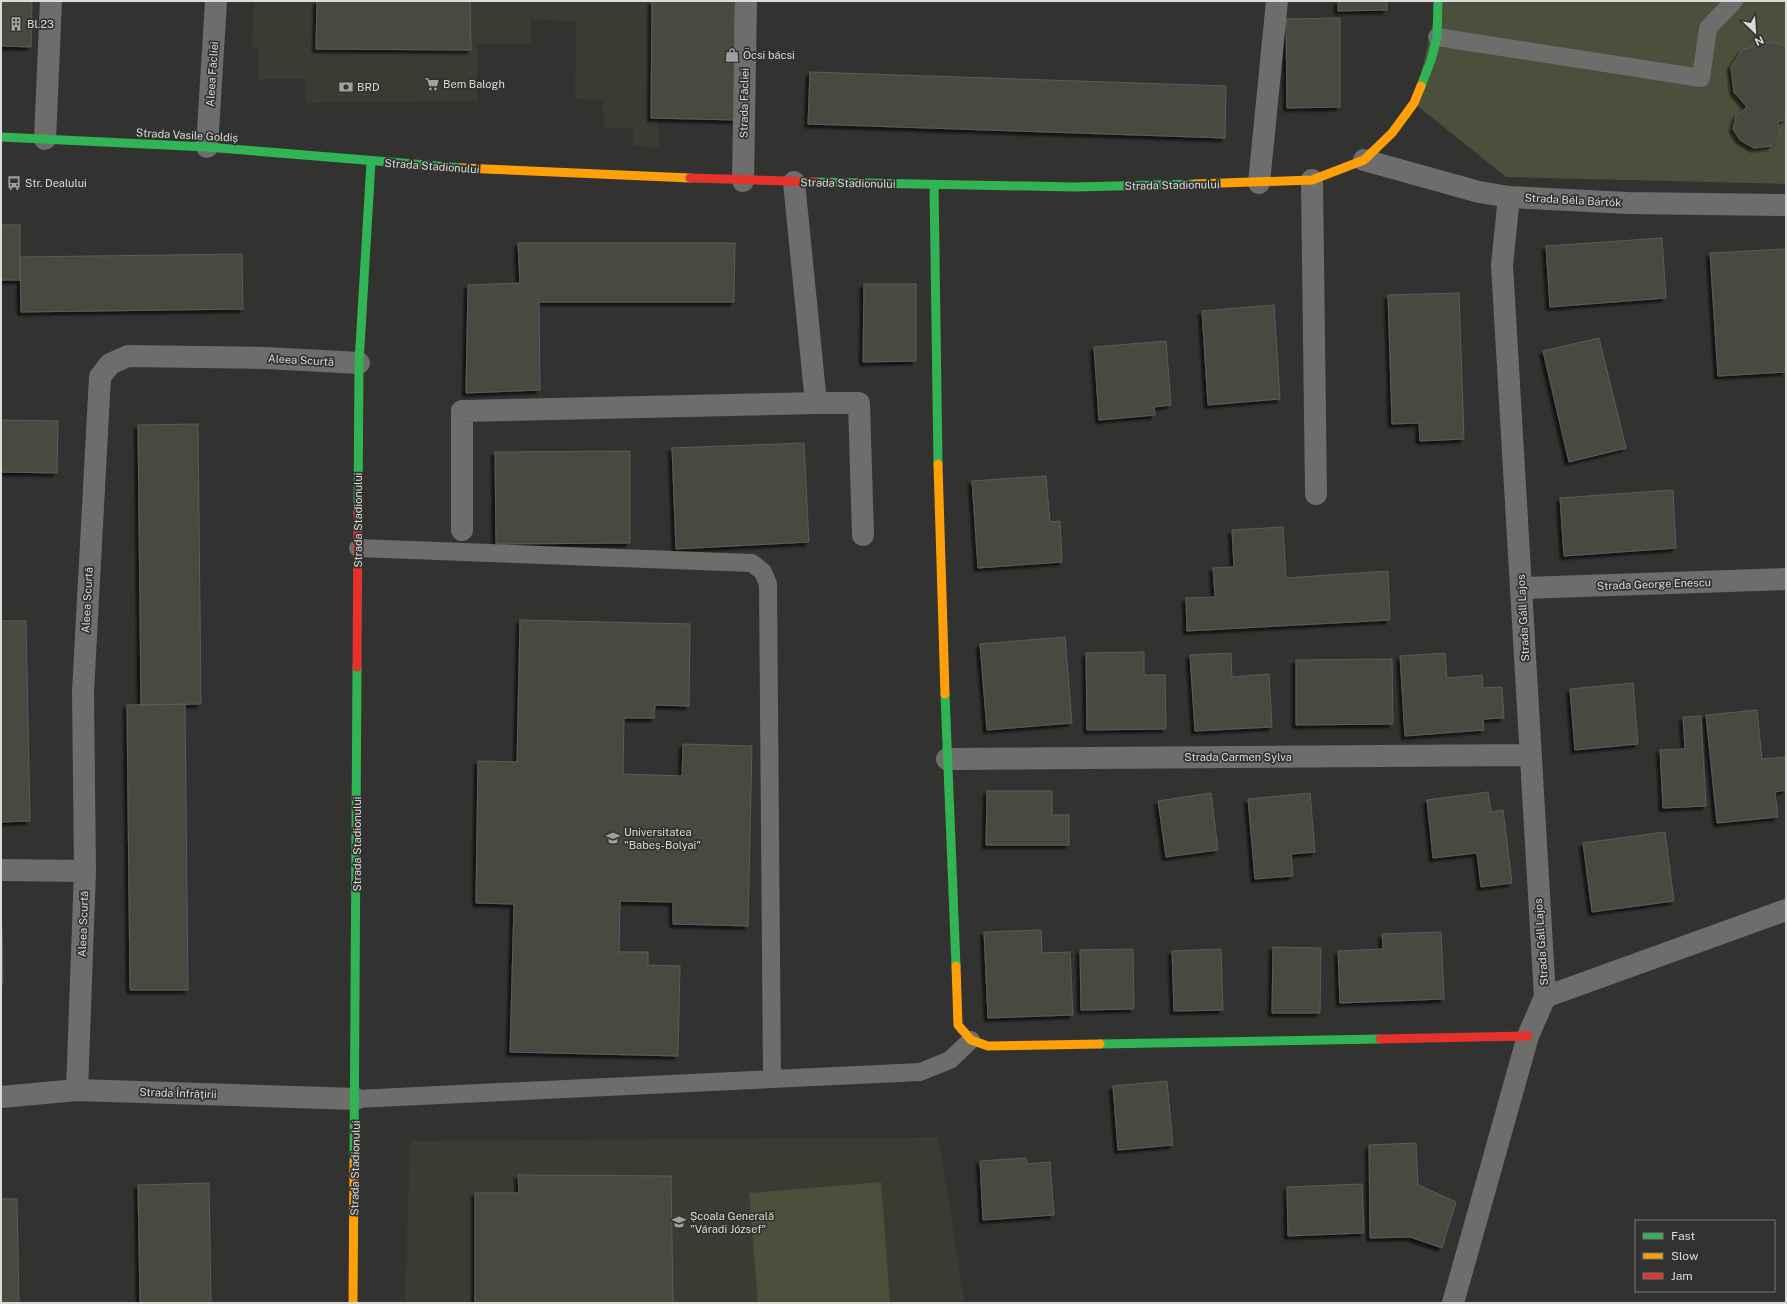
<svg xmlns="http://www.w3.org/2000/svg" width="1787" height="1304" font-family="'Public Sans',sans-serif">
  <defs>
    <filter id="shadow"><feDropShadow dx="-3.5" dy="3.5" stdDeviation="1" flood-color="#0009"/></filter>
  </defs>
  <rect width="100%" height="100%" fill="#323231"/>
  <path fill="#3a3c34" d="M 254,1 L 317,1 L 316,49 L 471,50 L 470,1 L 653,1 L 659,148 L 633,145 L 633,129 L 604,127 L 603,100 L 575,99 L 576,22 L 530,19 L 531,44 L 477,44 L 477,101 L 306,103 L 306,79 L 259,79 L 258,48 L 252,49 Z
    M 938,1137 L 965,1303 L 405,1303 L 410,1141 Z"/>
  <path fill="#4c4f3b" d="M 1438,1 L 1786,1 L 1786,184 L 1506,177 L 1414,103 Z
    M 881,1182 L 890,1303 L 758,1303 L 749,1193 Z"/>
  <path fill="#484941" stroke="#5c5c5b" filter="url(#shadow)" d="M 1,1 L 32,1 L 31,47 L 1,46 Z
    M 317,1 L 470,1 L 471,50 L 316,49 Z
    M 652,1 L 734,1 L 736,120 L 651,118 Z
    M 1338,1 L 1387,1 L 1387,10 L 1338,11 Z
    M 1340,18 L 1340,107 L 1287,108 L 1286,19 Z
    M 1770,42 L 1786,46 L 1786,119 L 1778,122 L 1780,136 L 1771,146 L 1754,148 L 1740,140 L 1733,129 L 1736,116 L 1747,107 L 1734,92 L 1731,67 L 1742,50 Z
    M 810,72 L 1226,86 L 1225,138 L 808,124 Z
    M 1,225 L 20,225 L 20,280 L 1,280 Z
    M 1662,238 L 1666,298 L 1550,307 L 1546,246 Z
    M 518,243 L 735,243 L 734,302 L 539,302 L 540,390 L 466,393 L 468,285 L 520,283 Z
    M 1786,249 L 1786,372 L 1718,376 L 1710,253 Z
    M 242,254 L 243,309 L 21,312 L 20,257 Z
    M 864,284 L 916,284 L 916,361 L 863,362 Z
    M 1459,293 L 1464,439 L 1420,441 L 1419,423 L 1392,424 L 1388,295 Z
    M 1274,305 L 1280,399 L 1208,405 L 1202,311 Z
    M 1599,338 L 1626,448 L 1569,462 L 1543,351 Z
    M 1166,341 L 1171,405 L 1154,407 L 1155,415 L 1099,420 L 1094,347 Z
    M 1,420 L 58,421 L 57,473 L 1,472 Z
    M 198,424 L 201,704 L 141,705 L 138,425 Z
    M 804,443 L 809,542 L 676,549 L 672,448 Z
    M 630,451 L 630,543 L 496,544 L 495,452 Z
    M 1046,476 L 1050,522 L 1060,521 L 1062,562 L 978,568 L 972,481 Z
    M 1673,490 L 1676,548 L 1564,556 L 1560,498 Z
    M 1283,527 L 1286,578 L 1388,571 L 1390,620 L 1187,631 L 1186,598 L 1215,597 L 1213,568 L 1234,567 L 1232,530 Z
    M 520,620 L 690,624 L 689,706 L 655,705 L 654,718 L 624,718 L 623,774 L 682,776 L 683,744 L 752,746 L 748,926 L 673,924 L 673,902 L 620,901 L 619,952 L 648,952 L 648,965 L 680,966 L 678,1056 L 510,1052 L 514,904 L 476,903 L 478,761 L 517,762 Z
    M 1,621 L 26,621 L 30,821 L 1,822 Z
    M 1065,637 L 1072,723 L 987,730 L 980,644 Z
    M 1144,652 L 1144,675 L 1165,675 L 1166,729 L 1087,730 L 1086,653 Z
    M 1231,653 L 1232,677 L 1269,674 L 1272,727 L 1195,731 L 1190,655 Z
    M 1445,653 L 1447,678 L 1482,675 L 1483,688 L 1502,687 L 1504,718 L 1483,719 L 1484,730 L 1405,736 L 1400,656 Z
    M 1392,659 L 1393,724 L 1296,725 L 1296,660 Z
    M 1633,683 L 1638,744 L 1575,750 L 1570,689 Z
    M 185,704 L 188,990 L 130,990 L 127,705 Z
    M 1757,710 L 1762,759 L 1786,757 L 1786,790 L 1775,792 L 1778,817 L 1717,823 L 1706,715 Z
    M 1701,716 L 1706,806 L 1663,808 L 1660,750 L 1685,749 L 1683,717 Z
    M 987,791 L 1052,791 L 1052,815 L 1069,815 L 1069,845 L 986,845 Z
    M 1488,792 L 1491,812 L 1503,810 L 1512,883 L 1481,887 L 1477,853 L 1433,858 L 1427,800 Z
    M 1211,793 L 1218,850 L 1166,857 L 1158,801 Z
    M 1310,793 L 1315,852 L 1291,854 L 1293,876 L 1255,879 L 1248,799 Z
    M 1665,832 L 1674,901 L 1592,912 L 1583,843 Z
    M 1,927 L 2,927 L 3,984 L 1,984 Z
    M 1041,930 L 1042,953 L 1070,952 L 1073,1015 L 988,1018 L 984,932 Z
    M 1441,932 L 1444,999 L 1340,1003 L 1338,951 L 1383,949 L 1382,934 Z
    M 1273,947 L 1321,948 L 1320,1013 L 1272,1013 Z
    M 1133,949 L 1134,1009 L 1081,1010 L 1080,950 Z
    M 1221,949 L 1223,1010 L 1174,1011 L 1172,951 Z
    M 1167,1081 L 1173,1145 L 1118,1150 L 1113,1086 Z
    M 1416,1143 L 1418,1185 L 1456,1202 L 1442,1248 L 1410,1237 L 1370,1238 L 1369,1145 Z
    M 1026,1158 L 1027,1164 L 1050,1162 L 1054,1215 L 983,1220 L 980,1161 Z
    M 518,1175 L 671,1176 L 673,1303 L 475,1303 L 475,1193 L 519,1193 Z
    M 209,1183 L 211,1303 L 140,1303 L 138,1185 Z
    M 1362,1184 L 1364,1233 L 1288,1236 L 1287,1187 Z
    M 1,1199 L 17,1199 L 19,1303 L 1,1303 Z"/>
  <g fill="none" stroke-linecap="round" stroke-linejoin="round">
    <path stroke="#6d6d6c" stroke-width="18" d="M 1437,37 L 1701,78 L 1708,28 L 1734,1
      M 358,548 L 752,563 L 763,572 L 768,584 L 772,1079
      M 356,1099 L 920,1072 L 950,1060 L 971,1040"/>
    <path stroke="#6d6d6c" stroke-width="22" d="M 45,139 L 51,1
      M 207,147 L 216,1
      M 1364,160 L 1479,192 L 1509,197 L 1628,203 L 1786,205
      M 1312,180 L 1316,494
      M 743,181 L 746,1
      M 1259,183 L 1277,1
      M 816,403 L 859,403 L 863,535
      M 462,530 L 462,411 L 816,403 L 794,182
      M 1522,588 L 1786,579
      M 947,759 L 1530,755
      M 1,870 L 85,871
      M 1545,997 L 1786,910
      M 77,1090 L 85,871 L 83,692 L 100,377 L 110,364 L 128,356 L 266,358 L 359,363
      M 1,1097 L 77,1090 L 356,1099
      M 1453,1303 L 1528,1036 L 1545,997 L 1502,265 L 1509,197"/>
    <path stroke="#30b455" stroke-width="9" d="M 1421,86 L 1431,60 L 1437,37 L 1438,1
      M 1,137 L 207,147 L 462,168
      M 816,182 L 1075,187 L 1195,184
      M 934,185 L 938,464
      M 358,512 L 359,363 L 371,162
      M 945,694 L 956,966
      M 1100,1044 L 1380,1039
      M 354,1162 L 357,667"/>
    <path stroke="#ff9f0a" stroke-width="9" d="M 462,168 L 690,178
      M 1195,184 L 1312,180 L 1364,160 L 1392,133 L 1414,103 L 1421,86
      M 938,464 L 945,694
      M 956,966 L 958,1025 L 971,1040 L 988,1046 L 1100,1044
      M 353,1303 L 354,1162"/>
    <path stroke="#e5322d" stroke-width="9" d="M 690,178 L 816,182
      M 357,667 L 358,512
      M 1380,1039 L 1528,1036"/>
  </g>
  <defs>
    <symbol id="building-bare" viewBox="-9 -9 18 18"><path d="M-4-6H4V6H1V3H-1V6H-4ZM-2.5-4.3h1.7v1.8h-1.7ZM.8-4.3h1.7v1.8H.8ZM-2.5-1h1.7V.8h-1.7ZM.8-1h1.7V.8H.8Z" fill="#a0a09f" stroke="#323330" stroke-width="2.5" paint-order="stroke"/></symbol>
    <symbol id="shop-bare" viewBox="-9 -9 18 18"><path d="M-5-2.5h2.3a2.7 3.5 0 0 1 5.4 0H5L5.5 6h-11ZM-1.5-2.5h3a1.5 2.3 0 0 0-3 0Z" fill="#a0a09f" stroke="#323330" stroke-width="2.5" paint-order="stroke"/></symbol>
    <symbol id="supermarket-bare" viewBox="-9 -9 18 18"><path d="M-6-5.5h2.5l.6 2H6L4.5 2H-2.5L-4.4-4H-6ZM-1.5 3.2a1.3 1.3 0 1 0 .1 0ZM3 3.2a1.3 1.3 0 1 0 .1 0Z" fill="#a0a09f" stroke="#323330" stroke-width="2.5" paint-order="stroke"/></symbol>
    <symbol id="bank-bare" viewBox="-9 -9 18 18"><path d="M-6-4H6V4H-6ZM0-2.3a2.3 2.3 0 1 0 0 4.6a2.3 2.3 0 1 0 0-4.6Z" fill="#a0a09f" stroke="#323330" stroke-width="2.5" paint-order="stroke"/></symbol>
    <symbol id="bus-bare" viewBox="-9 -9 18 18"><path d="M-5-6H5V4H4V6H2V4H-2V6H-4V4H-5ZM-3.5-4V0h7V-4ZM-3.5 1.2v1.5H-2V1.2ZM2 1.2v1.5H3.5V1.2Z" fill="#a0a09f" stroke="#323330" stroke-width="2.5" paint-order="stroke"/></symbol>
    <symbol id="university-bare" viewBox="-9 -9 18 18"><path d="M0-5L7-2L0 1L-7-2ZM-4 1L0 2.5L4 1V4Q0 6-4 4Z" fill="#a0a09f" stroke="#323330" stroke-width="2.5" paint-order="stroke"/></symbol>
    <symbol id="school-bare" viewBox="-9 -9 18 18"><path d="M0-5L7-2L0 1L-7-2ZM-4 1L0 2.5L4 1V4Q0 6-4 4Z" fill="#a0a09f" stroke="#323330" stroke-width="2.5" paint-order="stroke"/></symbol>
  </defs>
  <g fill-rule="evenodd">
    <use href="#building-bare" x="6" y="14" width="20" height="20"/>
    <use href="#shop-bare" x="722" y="45" width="20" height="20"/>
    <use href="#supermarket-bare" x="422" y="74" width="20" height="20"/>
    <use href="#bank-bare" x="336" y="77" width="20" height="20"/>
    <use href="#bus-bare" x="4" y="173" width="20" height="20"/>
    <use href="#university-bare" x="603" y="828" width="20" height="20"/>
    <use href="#school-bare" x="669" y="1212" width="20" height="20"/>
  </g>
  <g text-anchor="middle" stroke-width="3.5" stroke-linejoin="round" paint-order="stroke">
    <g font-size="11" fill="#dbdcda" stroke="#323330" text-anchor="start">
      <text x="27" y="28">Bl.23</text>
      <text x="743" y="59">Öcsi bácsi</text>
      <text x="443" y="88">Bem Balogh</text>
      <text x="357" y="91">BRD</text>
      <text x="25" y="187">Str. Dealului</text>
      <text x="624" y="836">Universitatea<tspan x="624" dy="13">"Babeș-Bolyai"</tspan></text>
      <text x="690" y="1220">Școala Generală<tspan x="690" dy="13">"Váradi József"</tspan></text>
    </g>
    <g font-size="11" fill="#dbdcda" stroke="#323330">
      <text transform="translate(212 74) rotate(-86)" y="4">Aleea Făcliei</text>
      <text transform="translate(744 103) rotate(-89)" y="4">Strada Făcliei</text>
      <text transform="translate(187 135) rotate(3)" y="4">Strada Vasile Goldiș</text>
      <text transform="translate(432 166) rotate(4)" y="4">Strada Stadionului</text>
      <text transform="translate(848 183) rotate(1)" y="4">Strada Stadionului</text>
      <text transform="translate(1172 185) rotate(-1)" y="4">Strada Stadionului</text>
      <text transform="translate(1573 200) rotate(3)" y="4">Strada Béla Bártók</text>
      <text transform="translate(301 360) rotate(3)" y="4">Aleea Scurtă</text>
      <text transform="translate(358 520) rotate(-90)" y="4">Strada Stadionului</text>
      <text transform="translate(1654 584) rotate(-2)" y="4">Strada George Enescu</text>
      <text transform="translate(87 600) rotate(-87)" y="4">Aleea Scurtă</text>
      <text transform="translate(1523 618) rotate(-93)" y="4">Strada Gáll Lajos</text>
      <text x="1238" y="761">Strada Carmen Sylva</text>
      <text transform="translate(357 844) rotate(-90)" y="4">Strada Stadionului</text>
      <text transform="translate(83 924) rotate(-88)" y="4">Aleea Scurtă</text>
      <text transform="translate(1541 942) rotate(-94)" y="4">Strada Gáll Lajos</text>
      <text transform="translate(178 1093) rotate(2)" y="4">Strada Înfrățirii</text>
      <text transform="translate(355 1168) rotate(-89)" y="4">Strada Stadionului</text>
    </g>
  </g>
  <rect width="1787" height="1304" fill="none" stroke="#dbdcda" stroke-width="4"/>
  <rect x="1635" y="1220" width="140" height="72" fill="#323330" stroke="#767774"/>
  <rect x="1643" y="1233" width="20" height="6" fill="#30b455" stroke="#767774"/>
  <text x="1671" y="1240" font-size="12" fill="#dbdcda">Fast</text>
  <rect x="1643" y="1253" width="20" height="6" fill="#ff9f0a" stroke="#767774"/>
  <text x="1671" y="1260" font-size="12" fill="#dbdcda">Slow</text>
  <rect x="1643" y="1273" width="20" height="6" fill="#e5322d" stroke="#767774"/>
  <text x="1671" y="1280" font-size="12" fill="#dbdcda">Jam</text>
  <g transform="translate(1755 32) rotate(155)" stroke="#323330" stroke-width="3" paint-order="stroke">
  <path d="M0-3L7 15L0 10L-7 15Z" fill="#dbdcda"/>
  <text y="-6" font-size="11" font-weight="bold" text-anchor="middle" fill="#dbdcda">N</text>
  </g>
</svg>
